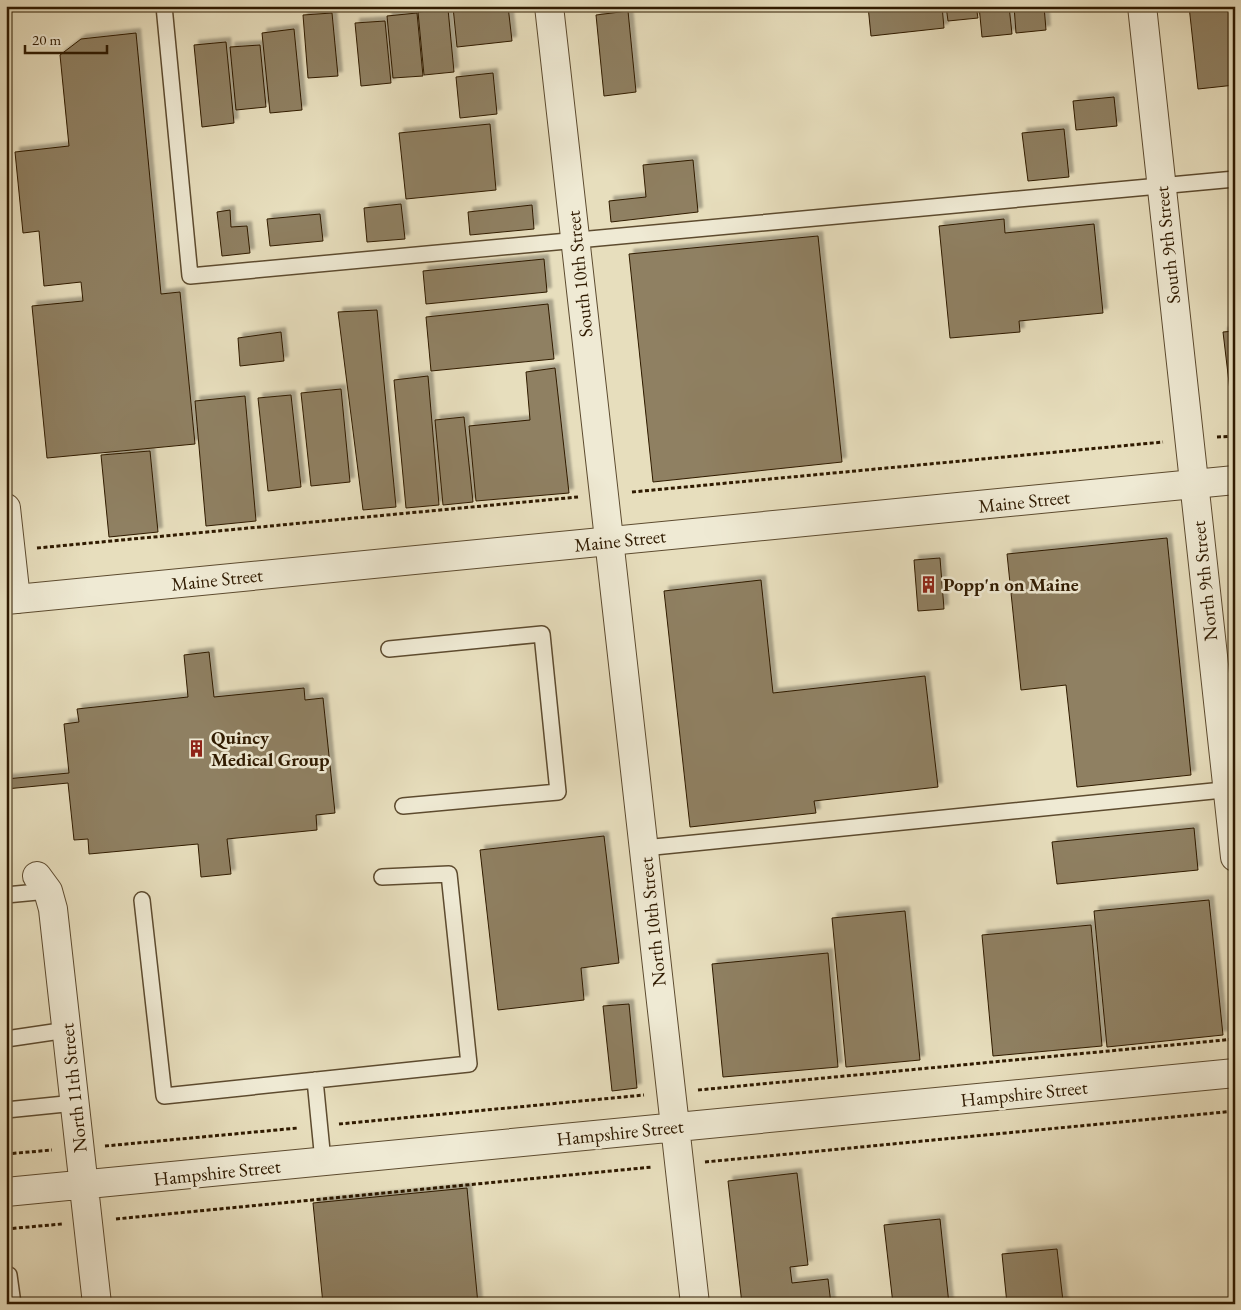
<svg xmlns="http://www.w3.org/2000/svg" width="1241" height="1310" font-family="'EB Garamond',serif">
  <defs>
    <filter id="shadow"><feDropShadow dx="4.5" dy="-4.5" stdDeviation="1" flood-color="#0004"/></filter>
  </defs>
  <rect width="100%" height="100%" fill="#e7debd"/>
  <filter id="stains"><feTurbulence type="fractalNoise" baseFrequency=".004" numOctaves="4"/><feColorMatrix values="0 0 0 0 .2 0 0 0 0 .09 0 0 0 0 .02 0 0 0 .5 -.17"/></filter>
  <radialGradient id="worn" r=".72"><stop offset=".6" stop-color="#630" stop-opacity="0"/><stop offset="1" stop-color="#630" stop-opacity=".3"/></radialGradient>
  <path fill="#8f8062" stroke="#2f1a00" filter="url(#shadow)" d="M 460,6 L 508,6 L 512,41 L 457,47 L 453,7 Z
    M 868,6 L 942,6 L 944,28 L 871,36 Z
    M 946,6 L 976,6 L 978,18 L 948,21 Z
    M 979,6 L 1009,6 L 1012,34 L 982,37 Z
    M 1014,6 L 1044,6 L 1046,30 L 1016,33 Z
    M 1189,6 L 1231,6 L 1235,45 L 1235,85 L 1198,89 Z
    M 448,9 L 454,72 L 424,75 L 418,12 Z
    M 628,11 L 636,92 L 604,96 L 596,15 Z
    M 332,13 L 338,76 L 308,78 L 303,15 Z
    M 417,13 L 423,76 L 393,78 L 387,16 Z
    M 385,21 L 391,83 L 361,86 L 355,23 Z
    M 294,29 L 302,110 L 270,113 L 262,33 Z
    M 136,33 L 161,294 L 180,292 L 195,444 L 47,458 L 32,306 L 83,301 L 81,282 L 44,286 L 39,231 L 23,233 L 15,152 L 69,146 L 60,55 L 81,39 Z
    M 226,42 L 234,123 L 202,127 L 194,45 Z
    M 260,45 L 266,107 L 236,110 L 230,47 Z
    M 493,73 L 497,114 L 460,118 L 456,77 Z
    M 1114,97 L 1117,126 L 1076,130 L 1073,101 Z
    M 490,124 L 496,190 L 406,199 L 399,133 Z
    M 1064,129 L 1069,177 L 1028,181 L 1022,133 Z
    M 693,160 L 698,212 L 611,222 L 609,201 L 646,197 L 643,165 Z
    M 401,204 L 405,239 L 367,242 L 364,208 Z
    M 532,205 L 534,229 L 470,235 L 468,212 Z
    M 230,210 L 231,227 L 247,226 L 250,253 L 222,256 L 217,212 Z
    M 320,214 L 323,241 L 270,246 L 267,219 Z
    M 1004,219 L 1005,233 L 1094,224 L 1103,313 L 1019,321 L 1020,332 L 950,338 L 939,226 Z
    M 818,236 L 842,462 L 653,482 L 629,254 Z
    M 544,259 L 547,292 L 426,304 L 423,271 Z
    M 548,304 L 554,359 L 431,371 L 426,317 Z
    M 377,310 L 396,507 L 363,510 L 338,312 Z
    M 1235,331 L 1235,433 L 1223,332 Z
    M 281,332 L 284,361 L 240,366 L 238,338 Z
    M 555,368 L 569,493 L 476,501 L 469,426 L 530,420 L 526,372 Z
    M 428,376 L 439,505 L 406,508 L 394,380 Z
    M 341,389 L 350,482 L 311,486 L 301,393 Z
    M 291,395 L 301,487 L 268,491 L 258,398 Z
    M 245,396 L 256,521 L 206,526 L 195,401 Z
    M 464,417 L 473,502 L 443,505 L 435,420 Z
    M 150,451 L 158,532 L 109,537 L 101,455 Z
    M 1167,538 L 1191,775 L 1077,787 L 1066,685 L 1021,690 L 1007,554 Z
    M 940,558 L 944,609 L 918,611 L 914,560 Z
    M 761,580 L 773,693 L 925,676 L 938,787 L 814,801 L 816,813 L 690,827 L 664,591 Z
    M 209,652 L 214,697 L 304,688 L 305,700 L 323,698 L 335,813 L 316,815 L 317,830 L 227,839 L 231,874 L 201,877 L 198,844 L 89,854 L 88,839 L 74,840 L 68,783 L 6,789 L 6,779 L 69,773 L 64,724 L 79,722 L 77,709 L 188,697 L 184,655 Z
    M 1194,828 L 1198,870 L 1057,884 L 1052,842 Z
    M 604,836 L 619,963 L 581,968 L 584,1000 L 498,1010 L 480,850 Z
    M 1209,900 L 1223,1035 L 1107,1047 L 1094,911 Z
    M 905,911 L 920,1060 L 846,1067 L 832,918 Z
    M 1091,925 L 1102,1046 L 993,1056 L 982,935 Z
    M 828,953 L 838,1067 L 723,1077 L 712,964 Z
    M 629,1004 L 637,1088 L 612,1091 L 603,1006 Z
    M 797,1173 L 808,1265 L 790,1267 L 792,1283 L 828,1279 L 831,1304 L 742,1304 L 728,1181 Z
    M 467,1188 L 478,1304 L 323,1304 L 313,1203 Z
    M 940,1219 L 949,1304 L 893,1304 L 884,1225 Z
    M 1057,1249 L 1063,1301 L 1066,1304 L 1007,1304 L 1002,1254 Z"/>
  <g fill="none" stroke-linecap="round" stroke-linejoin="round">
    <defs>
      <path id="service" d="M 164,6 L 190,276 L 1235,179
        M 389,649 L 542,634 L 558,792 L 403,806
        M 644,848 L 1233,789
        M 6,895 L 48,891
        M 142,900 L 164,1096 L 469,1064 L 449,874 L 382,877
        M 6,1039 L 67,1030
        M 315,1080 L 323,1161
        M 6,1110 L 75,1103
        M 6,1275 L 9,1275 L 13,1304"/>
      <path id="minor" d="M 549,6 L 695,1304
        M 1142,6 L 1235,857
        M 6,508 L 16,599
        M 37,876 L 48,891 L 53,909 L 97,1304
        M 6,1192 L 1235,1073"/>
      <path id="tertiary" d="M 6,600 L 1235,480"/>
    </defs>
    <use href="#service" stroke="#5d4b2f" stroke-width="18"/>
    <use href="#minor" stroke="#5d4b2f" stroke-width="30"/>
    <use href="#tertiary" stroke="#5d4b2f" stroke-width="30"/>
    <path stroke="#2f1a00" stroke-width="3" stroke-dasharray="4 2.5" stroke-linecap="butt" d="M 1217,437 L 1235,436
      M 632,492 L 1163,442
      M 37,548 L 578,497
      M 698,1090 L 1235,1039
      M 339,1124 L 644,1095
      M 105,1146 L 298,1128
      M 6,1154 L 52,1150
      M 705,1162 L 1235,1111
      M 116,1219 L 652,1167
      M 6,1229 L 62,1224"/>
    <use href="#service" stroke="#efead4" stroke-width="15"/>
    <use href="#minor" stroke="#efead4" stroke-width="28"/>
    <use href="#tertiary" stroke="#efead4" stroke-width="28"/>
  </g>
  <defs>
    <symbol id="building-bare" viewBox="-9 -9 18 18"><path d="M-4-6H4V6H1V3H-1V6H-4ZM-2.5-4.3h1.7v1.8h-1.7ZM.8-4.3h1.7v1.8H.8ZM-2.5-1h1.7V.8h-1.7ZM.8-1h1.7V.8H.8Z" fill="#8f2418" stroke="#efead4" stroke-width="2.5" paint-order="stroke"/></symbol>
  </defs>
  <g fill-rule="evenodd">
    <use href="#building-bare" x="916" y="572" width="25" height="25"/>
    <use href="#building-bare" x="184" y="736" width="25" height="25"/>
  </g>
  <g text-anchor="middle" stroke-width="5" stroke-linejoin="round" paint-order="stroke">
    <g font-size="19" fill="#2f1a00" stroke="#efead4">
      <text transform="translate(1167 245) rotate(-96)" y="7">South 9th Street</text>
      <text transform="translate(579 274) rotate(-96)" y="7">South 10th Street</text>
      <text transform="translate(1024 501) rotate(-6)" y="7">Maine Street</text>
      <text transform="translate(620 540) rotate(-6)" y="7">Maine Street</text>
      <text transform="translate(217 579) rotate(-6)" y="7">Maine Street</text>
      <text transform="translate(1204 581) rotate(-96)" y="7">North 9th Street</text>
      <text transform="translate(652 922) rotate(-96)" y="7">North 10th Street</text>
      <text transform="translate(73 1088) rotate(-96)" y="7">North 11th Street</text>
      <text transform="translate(1024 1093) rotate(-6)" y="7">Hampshire Street</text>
      <text transform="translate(620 1132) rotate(-6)" y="7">Hampshire Street</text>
      <text transform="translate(217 1172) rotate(-6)" y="7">Hampshire Street</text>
    </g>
    <g font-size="19" font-weight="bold" fill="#2f1a00" stroke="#efead4" text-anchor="start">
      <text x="943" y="591">Popp'n on Maine</text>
      <text x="211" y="744">Quincy<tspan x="211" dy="22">Medical Group</tspan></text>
    </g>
  </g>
  <rect width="1241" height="1310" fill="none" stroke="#e7debd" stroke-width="25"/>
  <rect x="8" y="8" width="1226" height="1295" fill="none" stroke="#2f1a00" stroke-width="2.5"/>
  <rect x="12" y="12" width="1216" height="1285" fill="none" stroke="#2f1a00"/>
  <path d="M25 45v8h82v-8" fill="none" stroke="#2f1a00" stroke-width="2.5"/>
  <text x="32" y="45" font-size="15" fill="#2f1a00" stroke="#efead4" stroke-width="4" paint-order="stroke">20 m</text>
  <rect width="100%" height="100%" filter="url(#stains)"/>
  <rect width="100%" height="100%" fill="url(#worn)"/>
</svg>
